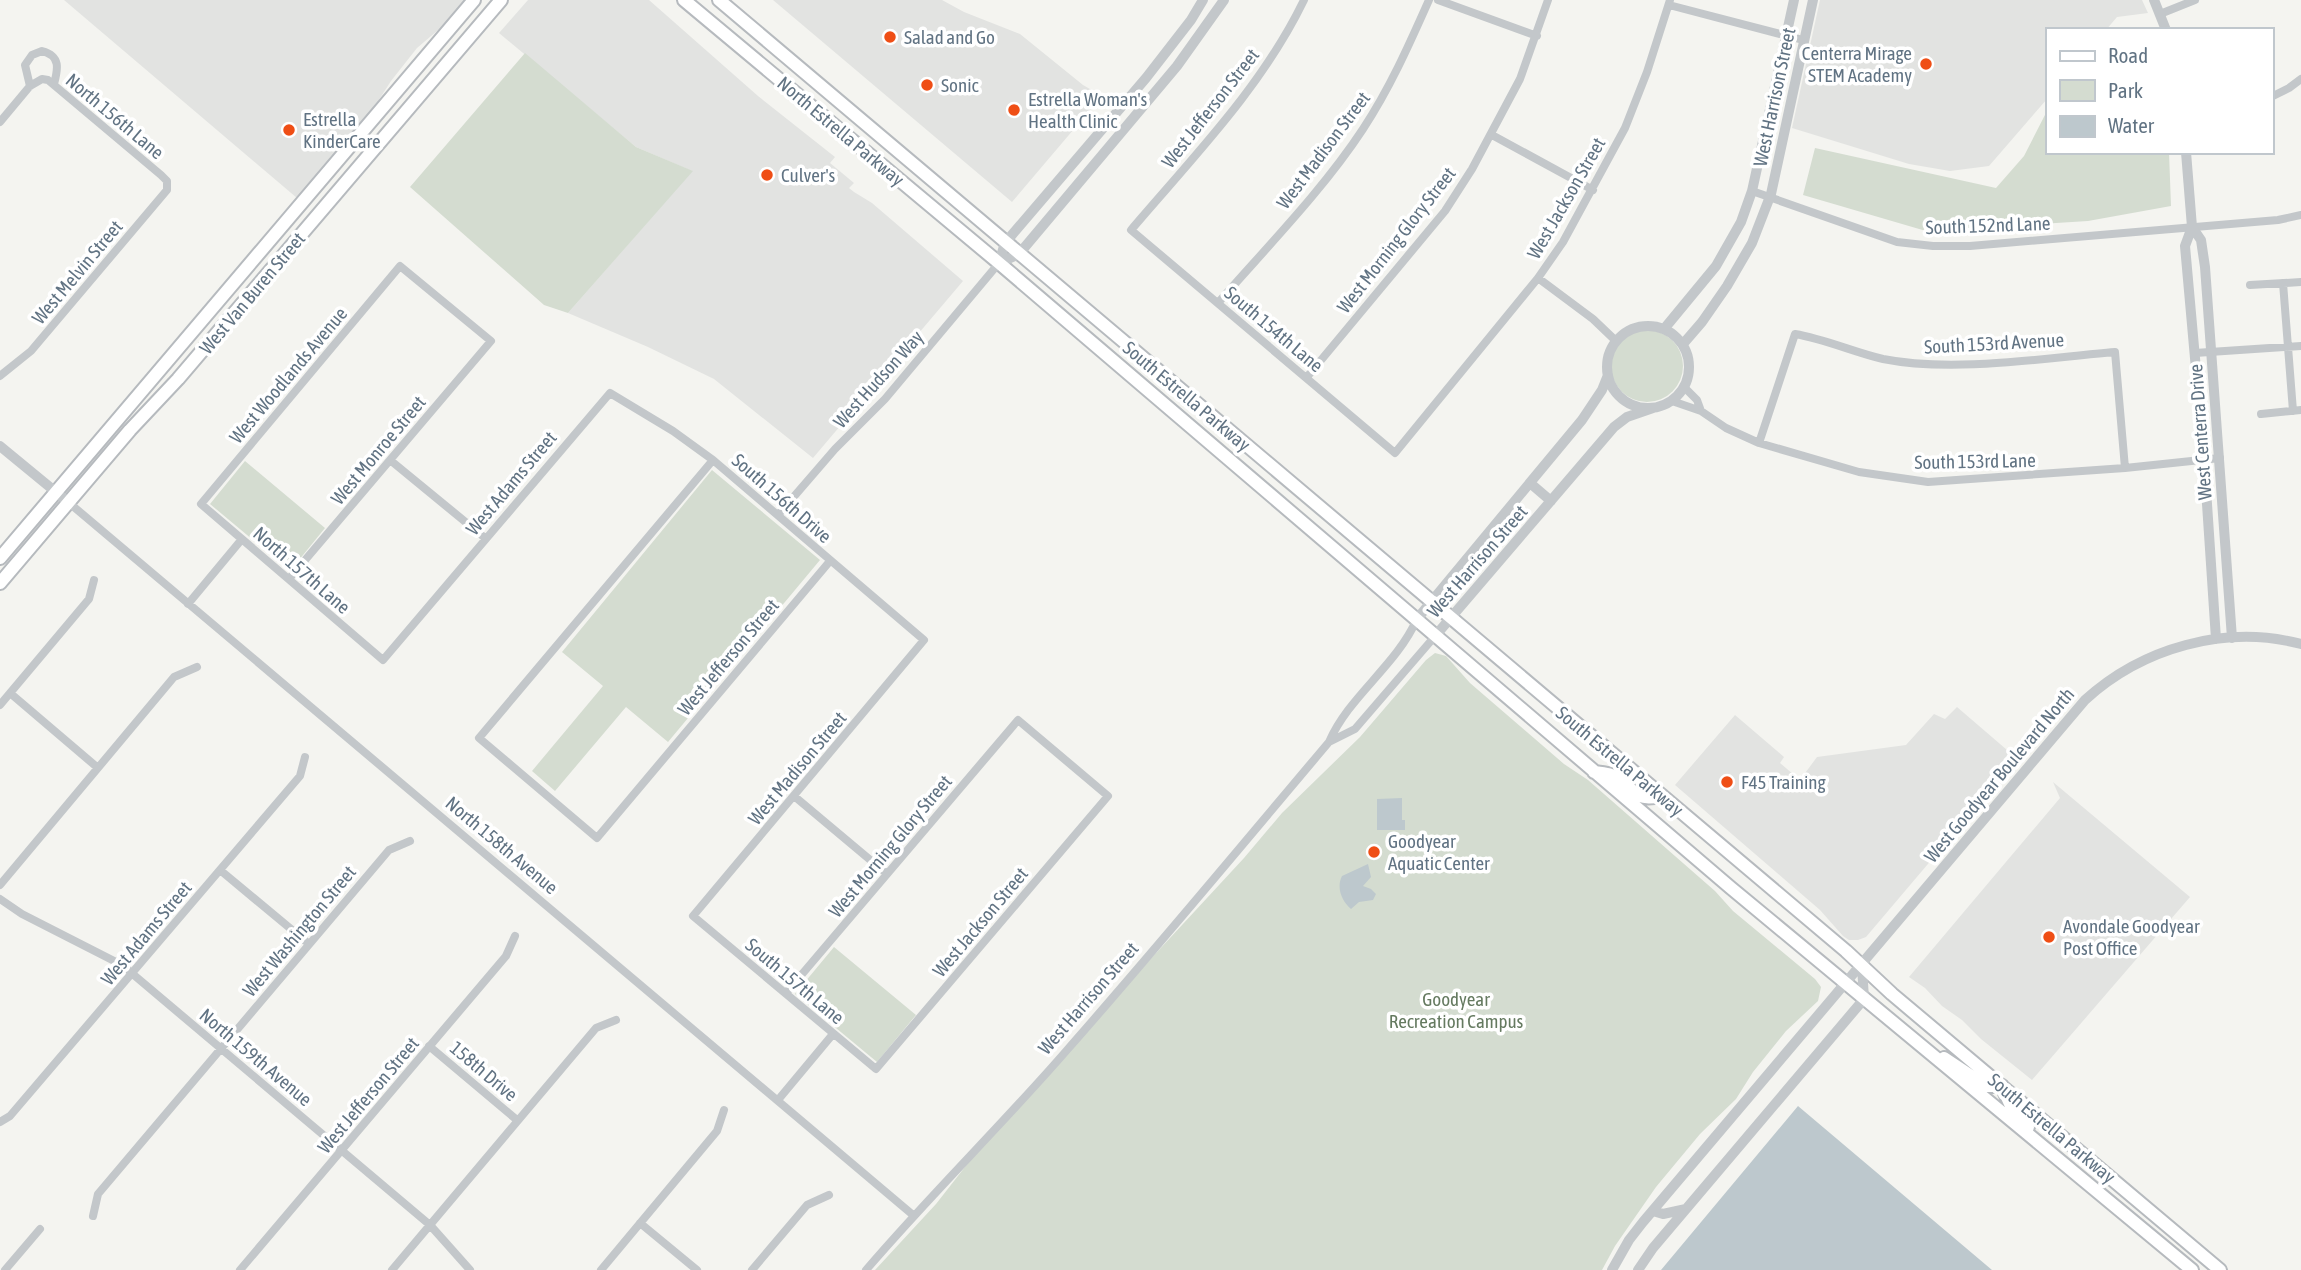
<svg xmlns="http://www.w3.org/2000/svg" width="2301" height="1270" font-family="'Asap Condensed',sans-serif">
  <rect width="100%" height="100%" fill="#f4f4f0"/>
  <path fill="#e2e3e1" d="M 64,0 L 465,0 L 444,25 L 417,48 L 391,81 L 373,109 L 297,198 Z
    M 528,0 L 649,0 L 758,96 L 835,157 L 830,163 L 854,183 L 849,188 L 854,192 L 872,203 L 963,281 L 813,458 L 714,379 L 648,347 L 568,313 L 692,171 L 636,147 L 499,33 Z
    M 773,0 L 942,0 L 964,12 L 1020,34 L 1083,85 L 1102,96 L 1012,202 Z
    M 1820,0 L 2142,0 L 2148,13 L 2117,17 L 2106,30 L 2047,30 L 2047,99 L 1989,166 L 1950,171 L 1909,164 L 1792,128 Z
    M 1957,707 L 2021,762 L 1933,858 L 1866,937 L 1858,940 L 1849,940 L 1843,936 L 1820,910 L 1675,785 L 1735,715 L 1784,757 L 1780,763 L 1800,780 L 1817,757 L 1906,745 L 1934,714 L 1945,719 Z
    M 2053,782 L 2190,897 L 2032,1080 L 1981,1039 L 1962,1020 L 1942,1006 L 1925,988 L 1909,977 L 2060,798 Z"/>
  <path fill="#d4dcd0" d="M 525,53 L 636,147 L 693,171 L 568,313 L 544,305 L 410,187 Z
    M 2047,111 L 2047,152 L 2169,152 L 2171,206 L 2088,221 L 1926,231 L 1803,195 L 1815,148 L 1996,188 L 2024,156 Z
    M1611 366a36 36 0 1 1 72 0a36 36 0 1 1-72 0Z
    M 245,461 L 325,528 L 290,571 L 210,504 Z
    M 712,470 L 820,560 L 668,742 L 626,707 L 555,791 L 532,771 L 603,686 L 562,652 Z
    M 1435,653 L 1446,656 L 1470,683 L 1564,764 L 1588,780 L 1715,891 L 1733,911 L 1815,979 L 1821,987 L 1818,1001 L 1786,1031 L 1753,1072 L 1736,1099 L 1700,1134 L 1656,1187 L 1615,1246 L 1602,1270 L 875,1270 L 936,1204 L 983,1144 L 1083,1032 L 1244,858 L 1282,813 L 1360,737 L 1426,660 Z
    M 834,947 L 916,1015 L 877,1062 L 795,994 Z"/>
  <path fill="#bdc8cd" d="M 1402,798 L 1402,820 L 1405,820 L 1405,830 L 1377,830 L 1377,799 Z
    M 1368,864 L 1371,877 L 1363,886 L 1371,889 L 1376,894 L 1373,900 L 1359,902 L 1351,909 C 1342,901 1336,888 1342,876 Z
    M 1798,1106 L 1992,1270 L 1661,1270 Z"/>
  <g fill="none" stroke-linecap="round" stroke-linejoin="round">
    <defs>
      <path id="primary" d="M 684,0 L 999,263 L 1731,888 L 2192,1270
        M 719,0 L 1846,951 L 1892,994 L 2220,1270
        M 0,558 L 474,0
        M 0,583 L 130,430 L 178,379 L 501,0
        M 1594,772 C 1600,773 1606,773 1611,775 C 1635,783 1627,803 1661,796
        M 1944,1058 L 1986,1086 L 2002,1086
        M 2005,1093 L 2012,1108 L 2028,1127"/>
    </defs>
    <use href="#primary" stroke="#b6babe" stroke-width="16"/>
    <path stroke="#c3c7ca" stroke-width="8" d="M 1304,0 C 1262,87 1193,157 1131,230 L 1395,453 L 1538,278 L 1563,242 L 1625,128 L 1647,72 L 1670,0
      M 1438,0 L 1537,36
      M 1669,5 L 1803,40
      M 2160,14 L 2195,0
      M 30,86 L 25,65 L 32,55 L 42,51 C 61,56 58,69 54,84
      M 2271,97 L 2289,88 L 2301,79
      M 0,122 L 30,86 L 42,79 L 48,80 L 161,175 L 167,181 L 167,190 L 31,351 L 0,376
      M 1492,135 L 1593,190
      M 1752,191 L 1897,242 L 1933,246 L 1970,246 L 2278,220 L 2301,215
      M 1538,278 L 1593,319 L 1616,341
      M 2283,283 L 2293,411
      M 2250,285 L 2301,282
      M 1218,303 C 1266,248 1323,190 1363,129 C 1390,88 1409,45 1429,0
      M 2195,353 L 2301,346
      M 1307,377 L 1445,211 L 1472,169 L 1520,79 L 1548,0
      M 1684,387 L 1697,400 L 1701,411
      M 1672,401 L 1701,411 L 1726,428 L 1759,443 L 1859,472 L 1928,482 L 2125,468 L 2220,458
      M 2261,414 L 2301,410
      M 1759,443 L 1795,334 C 1825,339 1853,352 1883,359 C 1953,373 2044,358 2115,352 L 2125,468
      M 390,460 L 485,538
      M 713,460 L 479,738 L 597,838 L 830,561
      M 68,502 L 913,1215
      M 778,515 L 835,449 L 885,399 L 999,263
      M 289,579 L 491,341 L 400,266 L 201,504 L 383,660 L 610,393 L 673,431 L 713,460 L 924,640 L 693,916 L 876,1069 L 1108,796 L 1018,720 L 786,993
      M 188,604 L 242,539
      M 10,693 L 98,768
      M 0,705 L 89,599 L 94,580
      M 1329,742 L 1355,729 L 1436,635
      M 794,796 L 887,874
      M 220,870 L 309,944
      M 0,885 L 174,677 L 197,667
      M 0,899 L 22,914 L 122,965 L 430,1225 L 470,1270
      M 429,1046 L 517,1120
      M 778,1100 L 833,1034
      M 0,1122 L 10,1116 L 300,776 L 305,757
      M 93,1216 L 98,1194 L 389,850 L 410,841
      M 640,1223 L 697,1270
      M 5,1270 L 40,1229
      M 240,1270 L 506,956 L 515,936
      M 392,1270 L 596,1028 L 616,1020
      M 601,1270 L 717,1131 L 724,1110
      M 752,1270 L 807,1205 L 829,1195
      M 866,1270 C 931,1194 1002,1125 1067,1050 C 1156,949 1242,845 1329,742 C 1349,696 1396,666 1417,619"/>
    <path stroke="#c3c7ca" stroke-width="10" d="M 2154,0 L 2166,30
      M 2186,152 L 2192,227 L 2185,246 L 2204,459 L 2216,639
      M 2192,227 L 2201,240 L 2205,267 L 2232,638
      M 999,263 L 1019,254 L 1177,66 L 1224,0
      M 999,263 L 1005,243 L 1146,78 L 1191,20 L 1203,0
      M1607 367a41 41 0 1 1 82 0a41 41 0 1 1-82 0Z
      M 1664,329 L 1716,266 L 1741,222 L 1752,191 L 1794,0
      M 1683,344 L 1702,322 L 1727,286 L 1752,243 L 1771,194 L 1813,0
      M 0,446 L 68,502
      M 1530,483 L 1551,501
      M 1417,619 L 1582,420 L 1602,390 L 1608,375
      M 1436,635 L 1614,427 L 1627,417 L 1653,408
      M 1653,1211 L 1663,1214 L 1686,1209
      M 1612,1270 L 1629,1240 L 1643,1222 L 2085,700 C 2142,648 2225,624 2301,644
      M 1638,1270 L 1653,1248 L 1864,999 L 1862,966"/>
    <use href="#primary" stroke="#fff" stroke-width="12"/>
  </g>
  <g fill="#ef4e15" stroke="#fff" stroke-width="2.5">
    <circle cx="890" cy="37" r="7"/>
    <circle cx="1926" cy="64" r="7"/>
    <circle cx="927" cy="85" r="7"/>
    <circle cx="1014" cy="110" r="7"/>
    <circle cx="289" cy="130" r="7"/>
    <circle cx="767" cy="175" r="7"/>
    <circle cx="1727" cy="782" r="7"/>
    <circle cx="1374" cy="852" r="7"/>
    <circle cx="2049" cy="937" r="7"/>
  </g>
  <g text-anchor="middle" stroke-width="7" stroke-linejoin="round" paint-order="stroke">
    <g font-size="19" fill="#617383" stroke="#fff" text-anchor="start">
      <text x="904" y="44">Salad and Go</text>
      <text x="1912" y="60" text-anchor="end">Centerra Mirage<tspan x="1912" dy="22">STEM Academy</tspan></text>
      <text x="941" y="92">Sonic</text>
      <text x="1028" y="106">Estrella Woman's<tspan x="1028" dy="22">Health Clinic</tspan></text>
      <text x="303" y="126">Estrella<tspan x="303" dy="22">KinderCare</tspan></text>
      <text x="781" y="182">Culver's</text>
      <text x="1741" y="789">F45 Training</text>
      <text x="1388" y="848">Goodyear<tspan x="1388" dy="22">Aquatic Center</tspan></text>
      <text x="2063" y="933">Avondale Goodyear<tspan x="2063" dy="22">Post Office</tspan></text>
    </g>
    <g font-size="19" fill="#617383" stroke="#fff">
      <text transform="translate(1774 97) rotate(-78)" y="7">West Harrison Street</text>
      <text transform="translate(1210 108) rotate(-52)" y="7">West Jefferson Street</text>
      <text transform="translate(115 116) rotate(40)" y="7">North 156th Lane</text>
      <text transform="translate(841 131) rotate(40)" y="7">North Estrella Parkway</text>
      <text transform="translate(1323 150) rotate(-53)" y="7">West Madison Street</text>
      <text transform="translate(1566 198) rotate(-60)" y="7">West Jackson Street</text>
      <text transform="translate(1988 225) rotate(-2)" y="7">South 152nd Lane</text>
      <text transform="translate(1396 240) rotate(-52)" y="7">West Morning Glory Street</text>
      <text transform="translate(77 272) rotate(-50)" y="7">West Melvin Street</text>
      <text transform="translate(252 293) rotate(-50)" y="7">West Van Buren Street</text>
      <text transform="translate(1274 329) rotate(40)" y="7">South 154th Lane</text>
      <text transform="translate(1994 343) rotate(-3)" y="7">South 153rd Avenue</text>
      <text transform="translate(288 375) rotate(-50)" y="7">West Woodlands Avenue</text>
      <text transform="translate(878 379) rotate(-48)" y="7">West Hudson Way</text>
      <text transform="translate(1187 396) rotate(40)" y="7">South Estrella Parkway</text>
      <text transform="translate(2200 432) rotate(-94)" y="7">West Centerra Drive</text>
      <text transform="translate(378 450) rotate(-50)" y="7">West Monroe Street</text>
      <text transform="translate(1975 461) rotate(-1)" y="7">South 153rd Lane</text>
      <text transform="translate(511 483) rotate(-50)" y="7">West Adams Street</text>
      <text transform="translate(782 498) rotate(41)" y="7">South 156th Drive</text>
      <text transform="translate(1477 561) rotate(-49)" y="7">West Harrison Street</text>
      <text transform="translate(302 570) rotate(41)" y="7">North 157th Lane</text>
      <text transform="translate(728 657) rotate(-50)" y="7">West Jefferson Street</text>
      <text transform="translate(1620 761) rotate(40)" y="7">South Estrella Parkway</text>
      <text transform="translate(797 768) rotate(-50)" y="7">West Madison Street</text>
      <text transform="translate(1999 775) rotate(-50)" y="7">West Goodyear Boulevard North</text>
      <text transform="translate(502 845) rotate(40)" y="7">North 158th Avenue</text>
      <text transform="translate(890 846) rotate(-50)" y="7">West Morning Glory Street</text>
      <text transform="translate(980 922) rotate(-50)" y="7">West Jackson Street</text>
      <text transform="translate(299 931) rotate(-50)" y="7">West Washington Street</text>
      <text transform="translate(146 933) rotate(-50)" y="7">West Adams Street</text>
      <text transform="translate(795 981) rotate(40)" y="7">South 157th Lane</text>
      <text transform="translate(1088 998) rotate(-49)" y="7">West Harrison Street</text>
      <text transform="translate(256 1057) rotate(40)" y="7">North 159th Avenue</text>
      <text transform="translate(484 1071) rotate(40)" y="7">158th Drive</text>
      <text transform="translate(368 1095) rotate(-50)" y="7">West Jefferson Street</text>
      <text transform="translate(2052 1128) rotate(40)" y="7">South Estrella Parkway</text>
    </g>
    <g font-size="19" fill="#657a60" stroke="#fff">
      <text x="1456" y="1006">Goodyear<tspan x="1456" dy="22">Recreation Campus</tspan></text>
    </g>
  </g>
  <rect x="2046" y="28" width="228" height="126" fill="#ffffff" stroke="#c0c7cd" stroke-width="2"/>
  <rect x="2060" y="51" width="35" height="10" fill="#ffffff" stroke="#c0c7cd" stroke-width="2"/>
  <text x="2108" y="63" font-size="21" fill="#617383">Road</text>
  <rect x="2060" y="80" width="35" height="21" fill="#d4dcd0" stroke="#c0c7cd" stroke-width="2"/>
  <text x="2108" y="98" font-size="21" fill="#617383">Park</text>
  <rect x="2060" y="116" width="35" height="21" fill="#bdc8cd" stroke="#c0c7cd" stroke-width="2"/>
  <text x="2108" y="133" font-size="21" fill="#617383">Water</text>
</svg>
